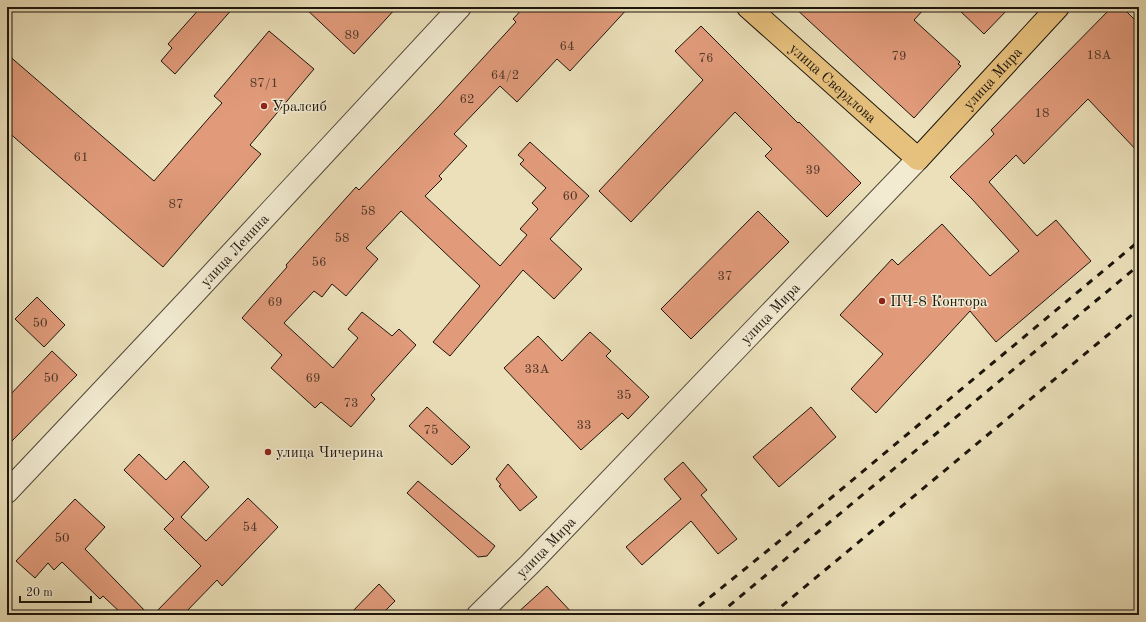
<svg xmlns="http://www.w3.org/2000/svg" width="1146" height="622" font-family="'Old Standard TT',serif">
  <rect width="100%" height="100%" fill="#ebe0ba"/>
  <filter id="stains"><feTurbulence type="fractalNoise" baseFrequency=".005" numOctaves="4"/><feColorMatrix values="0 0 0 0 .2 0 0 0 0 .09 0 0 0 0 .02 0 0 0 .5 -.17"/></filter>
  <radialGradient id="worn" r=".72"><stop offset=".6" stop-color="#630" stop-opacity="0"/><stop offset="1" stop-color="#630" stop-opacity=".3"/></radialGradient>
  <path fill="#e19b7b" stroke="#1c150b" d="M 201,7 L 234,7 L 175,74 L 161,61 L 172,48 L 168,44 Z
    M 304,7 L 397,7 L 354,54 Z
    M 524,7 L 629,7 L 570,71 L 557,59 L 517,102 L 500,86 L 454,134 L 467,146 L 439,176 L 442,179 L 425,196 L 500,266 L 527,235 L 520,229 L 538,209 L 532,203 L 546,188 L 520,164 L 524,160 L 518,155 L 530,142 L 589,196 L 550,239 L 582,269 L 554,299 L 523,270 L 450,356 L 433,342 L 480,286 L 401,211 L 366,248 L 378,259 L 346,296 L 332,284 L 322,297 L 314,291 L 284,323 L 333,368 L 358,338 L 348,329 L 362,312 L 392,336 L 399,329 L 416,345 L 371,395 L 375,399 L 351,427 L 321,402 L 315,408 L 271,368 L 282,355 L 242,318 L 287,267 L 286,265 L 356,187 L 359,190 L 439,106 L 516,22 L 513,19 Z
    M 794,7 L 926,7 L 914,20 L 960,62 L 958,64 L 961,66 L 914,118 Z
    M 956,7 L 1010,7 L 984,34 Z
    M 1112,7 L 1122,7 L 1139,24 L 1139,153 L 1088,99 L 1024,164 L 1016,155 L 989,182 L 1037,236 L 1056,220 L 1091,261 L 996,342 L 970,311 L 876,413 L 851,389 L 883,354 L 840,315 L 892,259 L 898,265 L 942,224 L 990,276 L 1019,251 L 972,199 L 950,177 L 994,134 L 991,130 Z
    M 701,26 L 798,123 L 799,122 L 861,183 L 827,217 L 765,156 L 772,149 L 735,112 L 631,222 L 599,191 L 703,80 L 675,51 Z
    M 269,31 L 314,69 L 250,145 L 261,154 L 163,267 L 7,131 L 7,54 L 154,181 L 222,103 L 214,96 Z
    M 758,211 L 789,242 L 691,339 L 661,309 Z
    M 37,297 L 65,325 L 44,347 L 15,319 Z
    M 590,332 L 611,351 L 606,356 L 649,397 L 628,419 L 622,413 L 581,450 L 504,368 L 538,336 L 562,361 Z
    M 52,351 L 77,375 L 7,446 L 7,398 Z
    M 427,407 L 470,447 L 452,465 L 409,426 Z
    M 811,407 L 836,437 L 779,487 L 753,457 Z
    M 139,454 L 166,480 L 184,461 L 209,487 L 181,517 L 206,541 L 248,498 L 278,527 L 222,586 L 217,580 L 183,615 L 153,615 L 201,566 L 164,529 L 174,519 L 124,470 Z
    M 683,462 L 707,490 L 701,495 L 737,539 L 718,554 L 691,521 L 642,565 L 626,547 L 681,499 L 664,479 Z
    M 508,464 L 537,497 L 520,511 L 499,486 L 501,485 L 496,479 Z
    M 418,481 L 495,546 L 487,556 L 478,557 L 407,493 Z
    M 75,499 L 105,527 L 85,549 L 149,615 L 123,615 L 103,596 L 100,599 L 62,562 L 54,570 L 48,563 L 35,578 L 16,561 Z
    M 379,584 L 395,601 L 381,615 L 349,615 Z
    M 547,586 L 574,615 L 515,615 Z"/>
  <g fill="none" stroke-linecap="round" stroke-linejoin="round">
    <defs>
      <g id="minor">
        <path id="s1" d="M 478,615 L 529,565 L 918,159"/>
      </g>
      <g id="tertiary">
        <path id="s2" d="M 7,492 L 190,298 L 460,7"/>
      </g>
      <g id="primary">
        <path id="s3" d="M 748,7 L 918,159 L 1058,7"/>
      </g>
    </defs>
    <use href="#minor" stroke="#504837" stroke-width="24"/>
    <use href="#tertiary" stroke="#504837" stroke-width="24"/>
    <use href="#primary" stroke="#1c150b" stroke-width="24"/>
    <use href="#minor" stroke="#f2ebd2" stroke-width="22"/>
    <use href="#tertiary" stroke="#f2ebd2" stroke-width="22"/>
    <use href="#primary" stroke="#e6c07d" stroke-width="22"/>
    <path stroke="#1c150b" stroke-width="3" stroke-dasharray="7 7" stroke-linecap="butt" d="M 688,615 L 777,543 L 1139,241
      M 718,615 L 1139,265
      M 771,615 L 1139,309"/>
  </g>
  <g fill="#8f2418" stroke="#f2ebd2" stroke-width="1.5">
    <circle cx="264" cy="106" r="4"/>
    <circle cx="882" cy="301" r="4"/>
    <circle cx="268" cy="452" r="4"/>
  </g>
  <g text-anchor="middle" stroke-width="3" stroke-linejoin="round" paint-order="stroke">
    <g font-size="13" fill="#4d3627">
      <text x="352" y="39">89</text>
      <text x="567" y="50">64</text>
      <text x="1099" y="59">18А</text>
      <text x="899" y="60">79</text>
      <text x="706" y="62">76</text>
      <text x="505" y="79">64/2</text>
      <text x="264" y="87">87/1</text>
      <text x="467" y="103">62</text>
      <text x="1042" y="117">18</text>
      <text x="81" y="161">61</text>
      <text x="813" y="174">39</text>
      <text x="570" y="200">60</text>
      <text x="176" y="208">87</text>
      <text x="368" y="215">58</text>
      <text x="342" y="242">58</text>
      <text x="319" y="266">56</text>
      <text x="725" y="280">37</text>
      <text x="275" y="306">69</text>
      <text x="40" y="327">50</text>
      <text x="537" y="373">33А</text>
      <text x="51" y="382">50</text>
      <text x="313" y="382">69</text>
      <text x="624" y="399">35</text>
      <text x="351" y="407">73</text>
      <text x="584" y="429">33</text>
      <text x="431" y="434">75</text>
      <text x="250" y="531">54</text>
      <text x="62" y="542">50</text>
    </g>
    <g font-size="15" fill="#1c150b" stroke="#f2ebd2">
      <text dy="5" stroke="none"><textPath href="#s3" startOffset="338">улица Мира</textPath></text>
      <text dy="5" stroke="none"><textPath href="#s3" startOffset="114">улица Свердлова</textPath></text>
      <text dy="5" stroke="none"><textPath href="#s2" startOffset="332">улица Ленина</textPath></text>
      <text dy="5" stroke="none"><textPath href="#s1" startOffset="420">улица Мира</textPath></text>
      <text dy="5" stroke="none"><textPath href="#s1" startOffset="96">улица Мира</textPath></text>
    </g>
    <g font-size="15" fill="#1c150b" stroke="#f2ebd2" text-anchor="start">
      <text x="272" y="111">Уралсиб</text>
      <text x="890" y="306">ПЧ-8 Контора</text>
      <text x="276" y="457">улица Чичерина</text>
    </g>
  </g>
  <rect width="1146" height="622" fill="none" stroke="#ebe0ba" stroke-width="24"/>
  <rect x="8" y="8" width="1130" height="606" fill="none" stroke="#1c150b" stroke-width="2"/>
  <rect x="12" y="12" width="1122" height="598" fill="none" stroke="#1c150b"/>
  <path d="M20 596v6h71v-6" fill="none" stroke="#1c150b" stroke-width="2"/>
  <text x="26" y="596" font-size="12" fill="#1c150b" stroke="#f2ebd2" stroke-width="3" paint-order="stroke">20 m</text>
  <rect width="100%" height="100%" filter="url(#stains)"/>
  <rect width="100%" height="100%" fill="url(#worn)"/>
</svg>
